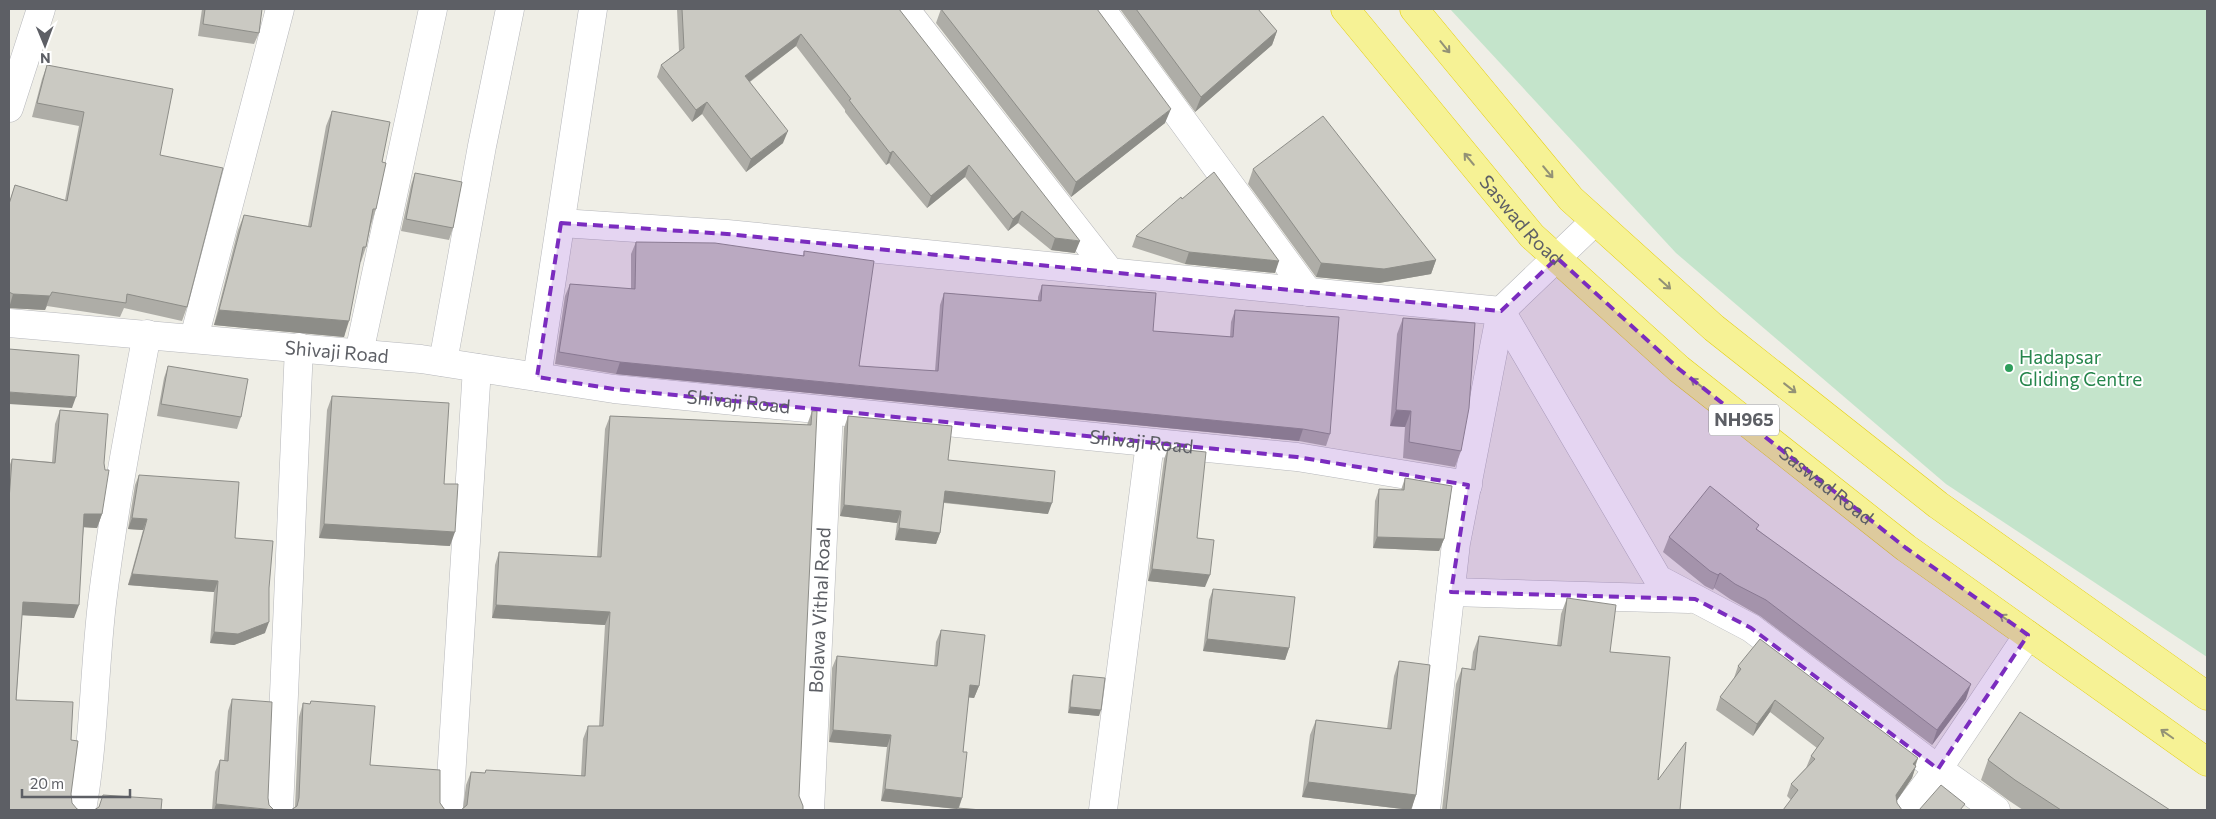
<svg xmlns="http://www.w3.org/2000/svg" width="2216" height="819" font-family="Commissioner,sans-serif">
  <rect width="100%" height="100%" fill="#efeee6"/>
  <path fill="#c4e4cb" d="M 1450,9 L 2207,9 L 2207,657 L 1946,484 L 1676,253 Z"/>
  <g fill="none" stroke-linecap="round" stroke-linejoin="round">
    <defs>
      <g id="street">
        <path d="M 905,9 L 1110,272"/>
        <path d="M 1101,9 L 1308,292"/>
        <path d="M 9,108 L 41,9"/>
        <path d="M 561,223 L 727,234 L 1501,311 L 1658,579 L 1751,628 L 1938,769 L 1996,810"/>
        <path id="s1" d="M 9,323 L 421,359 L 614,389 L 1297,457 L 1468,485"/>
        <path d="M 194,338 L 280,9"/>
        <path d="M 359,353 L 433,9"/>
        <path d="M 443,362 L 482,146 L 510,9"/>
        <path d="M 537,377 L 593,9"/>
        <path d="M 1451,592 L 1689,599"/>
        <path d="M 82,810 C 94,742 94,672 102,603 C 113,513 130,423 147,334"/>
        <path d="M 279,810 L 299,347"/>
        <path d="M 449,810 L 477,368"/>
        <path id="s2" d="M 810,810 L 829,411"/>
        <path d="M 1103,810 L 1150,443"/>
        <path d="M 1426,810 L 1456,543 L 1501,311 L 1595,221"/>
        <path d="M 1907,810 L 1938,769 L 2028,635"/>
      </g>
      <g id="highway">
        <path id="s3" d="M 1345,9 L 1532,236 L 1679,369 L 1906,548 L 2207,762"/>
        <path d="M 1414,9 L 1571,199 L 1714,328 L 1938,505 L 2207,696"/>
      </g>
    </defs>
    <use href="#street" stroke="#b6b7bb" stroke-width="29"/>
    <use href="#highway" stroke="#e5cf0f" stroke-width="29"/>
    <use href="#street" stroke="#fff" stroke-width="28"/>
    <use href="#highway" stroke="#f6f295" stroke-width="28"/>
  </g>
  <path fill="#aeada7" d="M 202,9 L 262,9 L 259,33 L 254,44 L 198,36 Z
    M 677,9 L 899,9 L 1075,253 L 1051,250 L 1018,223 L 1008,231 L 965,177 L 927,208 L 889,163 L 886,165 L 845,112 L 845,110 L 796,46 L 750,82 L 783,143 L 746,172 L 702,114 L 692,122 L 657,77 L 661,65 L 679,51 Z
    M 941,9 L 1165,123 L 1071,197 L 936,23 Z
    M 1120,9 L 1258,9 L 1277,31 L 1272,45 L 1195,112 Z
    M 47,65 L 160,155 L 187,307 L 182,321 L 124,308 L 120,317 L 47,306 L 45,310 L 9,308 L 9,203 L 15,185 L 65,200 L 79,126 L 32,117 L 42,79 Z
    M 332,111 L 382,162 L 376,209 L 371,225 L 366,247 L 361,262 L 360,262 L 344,337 L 214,325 L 238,230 L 244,215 L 308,226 L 326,126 Z
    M 1253,169 L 1436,260 L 1431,274 L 1379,283 L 1316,277 L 1248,184 Z
    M 415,173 L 453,228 L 449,240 L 401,231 L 411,185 Z
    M 1136,236 L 1275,273 L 1185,264 L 1132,247 Z
    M 636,242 L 803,256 L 804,251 L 859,366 L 935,371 L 940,305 L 944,293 L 1038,301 L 1038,297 L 1042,285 L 1153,331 L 1230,337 L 1231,322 L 1235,310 L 1330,434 L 1326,446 L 1299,441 L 616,374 L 555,364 L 565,296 L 570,284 L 631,289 L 631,254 Z
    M 1403,318 L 1461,451 L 1455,467 L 1403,458 L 1405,427 L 1390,426 L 1397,334 Z
    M 168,366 L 241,417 L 237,429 L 157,416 L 164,378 Z
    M 332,396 L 444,484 L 450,546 L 319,538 L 327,410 Z
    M 60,410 L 104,463 L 102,514 L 97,528 L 84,527 L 74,618 L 22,615 L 9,810 L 9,467 L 12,459 L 52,462 L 55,424 Z
    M 812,411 L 799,796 L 463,808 L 466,785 L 471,772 L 485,773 L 486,770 L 581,776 L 583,739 L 588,726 L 599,726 L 605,625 L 492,618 L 495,565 L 499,552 L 597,557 L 605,429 L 610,416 L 807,425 Z
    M 848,416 L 1048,514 L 944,503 L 940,533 L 936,544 L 895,540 L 897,523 L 840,516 L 844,428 Z
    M 1168,448 L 1197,538 L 1205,587 L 1148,581 L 1164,459 Z
    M 139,475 L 235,538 L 265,633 L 234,645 L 210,643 L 214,592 L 128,585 L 143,530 L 128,529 L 135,485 Z
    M 1405,478 L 1444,539 L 1439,551 L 1373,548 L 1375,501 L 1379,489 L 1401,490 Z
    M 1757,529 L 1966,699 L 1932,745 L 1760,616 L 1730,599 L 1714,588 L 1713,590 L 1705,586 L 1663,552 L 1669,537 Z
    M 1213,589 L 1289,648 L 1285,660 L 1203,651 L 1209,600 Z
    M 1567,598 L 1610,652 L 1658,780 L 1680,810 L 1442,810 L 1456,684 L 1462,668 L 1471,669 L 1473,652 L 1479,636 L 1557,646 L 1561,614 Z
    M 941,630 L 979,686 L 974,698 L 968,697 L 963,752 L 962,798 L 959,808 L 982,810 L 956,810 L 956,809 L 881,801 L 887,747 L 829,742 L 832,668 L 837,656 L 934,666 L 936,642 Z
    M 1399,661 L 1416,795 L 1411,810 L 1302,797 L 1310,735 L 1316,720 L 1387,729 L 1394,676 Z
    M 1738,666 L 1918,758 L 1912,778 L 1897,800 L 1791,800 L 1787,796 L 1791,784 L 1806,768 L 1811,756 L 1817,748 L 1770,712 L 1753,736 L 1716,710 L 1720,697 L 1734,679 L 1734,678 Z
    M 1073,675 L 1099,716 L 1068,713 L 1071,681 Z
    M 232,699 L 268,798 L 269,805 L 274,810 L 212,810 L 215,772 L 220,760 L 224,760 L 228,711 Z
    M 311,701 L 370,765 L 440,803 L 445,810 L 295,807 L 299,717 L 303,703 L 310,704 Z
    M 1988,760 L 2170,810 L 2023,810 L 2008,800 L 1981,780 Z"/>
  <path fill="#8d8d88" d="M 1277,31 L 1272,45 L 1195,112 L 1201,97 Z
    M 801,34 L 796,46 L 741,88 L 745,76 Z
    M 707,102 L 702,114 L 692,122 L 696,110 Z
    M 1171,109 L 1165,123 L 1071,197 L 1076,182 Z
    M 788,131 L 783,143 L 746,172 L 751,159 Z
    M 893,151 L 889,163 L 886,165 L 890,153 Z
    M 969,165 L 965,177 L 927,208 L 931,196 Z
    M 1022,211 L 1018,223 L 1008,231 L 1013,219 Z
    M 1055,238 L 1080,241 L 1075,253 L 1051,250 Z
    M 1189,252 L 1279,261 L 1275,273 L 1185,264 Z
    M 1436,260 L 1431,274 L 1379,283 L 1316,277 L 1321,263 Z
    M 13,294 L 50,296 L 45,310 L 9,308 Z
    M 219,310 L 349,321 L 344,337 L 214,325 Z
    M 620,362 L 1303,429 L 1299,441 L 616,374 Z
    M 9,392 L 76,397 L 72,408 L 9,404 Z
    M 1396,410 L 1411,411 L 1405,427 L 1390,426 Z
    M 945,491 L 1052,503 L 1048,514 L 941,502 Z
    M 844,505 L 901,511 L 897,523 L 840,516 Z
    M 84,514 L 102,514 L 97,528 L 80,527 Z
    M 132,518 L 147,519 L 143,530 L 128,529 Z
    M 324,524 L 455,532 L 450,546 L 319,538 Z
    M 899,528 L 940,533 L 936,544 L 895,540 Z
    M 1377,537 L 1444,539 L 1439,551 L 1373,548 Z
    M 1152,569 L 1210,575 L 1205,587 L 1148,581 Z
    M 1720,573 L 1714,588 L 1713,590 L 1718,575 Z
    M 132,574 L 218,581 L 214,592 L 128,585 Z
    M 23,602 L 79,605 L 74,618 L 18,615 Z
    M 496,605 L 610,612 L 605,625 L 492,618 Z
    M 269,622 L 265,633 L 234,645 L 210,643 L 214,632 Z
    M 1207,639 L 1289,648 L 1285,660 L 1203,651 Z
    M 1971,684 L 1966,699 L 1932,745 L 1937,730 Z
    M 970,685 L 979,686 L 974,698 L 965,697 Z
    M 1775,700 L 1770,712 L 1753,736 L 1757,724 Z
    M 1070,707 L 1101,710 L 1099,716 L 1068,713 Z
    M 833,730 L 891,735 L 887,747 L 829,742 Z
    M 1918,758 L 1913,770 L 1916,766 L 1912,778 L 1892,808 L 1896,795 L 1913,764 Z
    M 1308,782 L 1416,795 L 1411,810 L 1302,797 Z
    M 885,789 L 962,798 L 958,809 L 881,801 Z
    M 216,804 L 272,810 L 214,810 Z"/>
  <path fill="#cac9c2" stroke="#8d8d88" d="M 205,9 L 262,9 L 259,33 L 203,24 Z
    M 682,9 L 899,9 L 1080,241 L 1055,238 L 1022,211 L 1013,219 L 969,165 L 931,196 L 893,151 L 890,153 L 849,100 L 851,99 L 801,34 L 745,76 L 788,131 L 751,159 L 707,102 L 696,110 L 661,65 L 684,48 Z
    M 941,9 L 1097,9 L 1171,109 L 1076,182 Z
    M 1136,9 L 1258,9 L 1277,31 L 1201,97 Z
    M 47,65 L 173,89 L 160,155 L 223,168 L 187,307 L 127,294 L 126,303 L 52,292 L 50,296 L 13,294 L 9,292 L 9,204 L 15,185 L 67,201 L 84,112 L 37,103 Z
    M 332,111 L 390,122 L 382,162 L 386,163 L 376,209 L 373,209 L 366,247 L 363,247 L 349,321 L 219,310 L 244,215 L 311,227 Z
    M 1323,116 L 1436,260 L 1384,269 L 1321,263 L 1253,169 Z
    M 1214,172 L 1279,261 L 1189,252 L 1136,236 L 1181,197 L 1182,199 Z
    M 415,173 L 462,182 L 453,228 L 406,219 Z
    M 636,242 L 715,243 L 804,256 L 804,251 L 874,261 L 859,366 L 938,371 L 944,293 L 1041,301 L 1042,285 L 1156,293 L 1153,331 L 1233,337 L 1235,310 L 1339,317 L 1330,434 L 1303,429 L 620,362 L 559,352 L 570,284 L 635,289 Z
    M 1403,318 L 1475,323 L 1469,408 L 1461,451 L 1409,442 L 1411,411 L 1396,410 Z
    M 9,349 L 79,355 L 76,397 L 9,392 Z
    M 168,366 L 248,379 L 241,417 L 161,404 Z
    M 332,396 L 449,403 L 444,484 L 458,484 L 455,532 L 324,524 Z
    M 60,410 L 108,414 L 104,463 L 105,470 L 109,470 L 102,514 L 84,514 L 79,605 L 23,602 L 16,700 L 73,702 L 71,740 L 78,741 L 71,794 L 72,803 L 77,809 L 80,810 L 9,810 L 9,500 L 12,459 L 55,463 Z
    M 812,411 L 817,411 L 799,796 L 803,806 L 803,810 L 461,810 L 467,805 L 471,772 L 485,773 L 486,770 L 585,776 L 588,726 L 603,726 L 610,612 L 496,605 L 499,552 L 601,557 L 610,416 L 811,425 Z
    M 848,416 L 952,426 L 948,460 L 1055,471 L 1052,503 L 945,491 L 940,533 L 899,528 L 901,511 L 844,505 Z
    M 1168,448 L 1206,452 L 1197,538 L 1214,540 L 1210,575 L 1152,569 Z
    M 139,475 L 239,482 L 235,538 L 273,541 L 269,588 L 269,622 L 238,634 L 214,632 L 218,581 L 132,574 L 147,519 L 132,518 Z
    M 1405,478 L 1452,486 L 1444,539 L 1377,537 L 1379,489 L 1404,490 Z
    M 1710,486 L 1759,525 L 1756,529 L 1971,684 L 1937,730 L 1766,600 L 1735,584 L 1720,573 L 1718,575 L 1710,571 L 1669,537 Z
    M 1213,589 L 1295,597 L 1289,648 L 1207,639 Z
    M 1567,598 L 1616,605 L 1610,652 L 1670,657 L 1658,780 L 1686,742 L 1680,810 L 1446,810 L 1462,668 L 1475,670 L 1479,636 L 1561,646 Z
    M 941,630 L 985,635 L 979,686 L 970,685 L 963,752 L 967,752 L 962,798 L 885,789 L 891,735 L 833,730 L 837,656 L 937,666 Z
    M 1760,639 L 1918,758 L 1913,764 L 1916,766 L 1896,795 L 1897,803 L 1902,810 L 1783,810 L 1798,790 L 1791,784 L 1815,759 L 1811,756 L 1824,738 L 1775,700 L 1757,724 L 1720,697 L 1741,669 L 1738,666 Z
    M 1399,661 L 1430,665 L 1416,795 L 1308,782 L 1316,720 L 1391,729 Z
    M 1073,675 L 1105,678 L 1101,710 L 1070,707 Z
    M 232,699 L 272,702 L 268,798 L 269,805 L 274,810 L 216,804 L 220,760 L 228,761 Z
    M 311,701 L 375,706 L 370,765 L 440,770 L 440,803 L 445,810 L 447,810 L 291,810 L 297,806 L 299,798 L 303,703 L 310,704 Z
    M 2020,712 L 2170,810 L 2061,810 L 2015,780 L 1988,760 Z
    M 1941,785 L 1965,804 L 1960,810 L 1919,810 Z
    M 103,795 L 162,799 L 161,810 L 94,810 L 99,807 Z
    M 957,808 L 982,810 L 957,810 Z"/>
  <defs><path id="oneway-shaft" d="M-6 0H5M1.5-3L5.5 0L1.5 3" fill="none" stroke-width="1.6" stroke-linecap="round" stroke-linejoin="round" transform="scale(1.25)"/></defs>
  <g stroke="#939276">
    <use href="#oneway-shaft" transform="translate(1445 47) rotate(51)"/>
    <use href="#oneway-shaft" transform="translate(1469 159) rotate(-130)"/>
    <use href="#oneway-shaft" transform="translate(1548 172) rotate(50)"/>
    <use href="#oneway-shaft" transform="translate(1665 284) rotate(42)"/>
    <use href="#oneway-shaft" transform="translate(1697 383) rotate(-142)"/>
    <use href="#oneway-shaft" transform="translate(1790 388) rotate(38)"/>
    <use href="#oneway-shaft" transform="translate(2006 619) rotate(-145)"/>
    <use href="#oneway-shaft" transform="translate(2167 734) rotate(-145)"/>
  </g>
  <path fill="#7b2cbf" fill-opacity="0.2" stroke="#7b2cbf" stroke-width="4" stroke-dasharray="10 6" stroke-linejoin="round" d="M 561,223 L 727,234 L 1501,311 L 1557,258 L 1679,369 L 1906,548 L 2028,635 L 1938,769 L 1751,628 L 1695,599 L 1451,592 L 1468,485 L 1297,457 L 614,389 L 537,377 Z"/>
  <circle fill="#2e9e5b" stroke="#fff" stroke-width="2" cx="2009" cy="368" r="5"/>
  <g text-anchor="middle" stroke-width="4" stroke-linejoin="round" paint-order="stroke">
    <rect fill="#fff" stroke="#8e8f93" stroke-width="1" x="1709" y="404.5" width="70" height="31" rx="4"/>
    <g font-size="18" font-weight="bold" fill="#5d5f65">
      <text x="1744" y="426">NH965</text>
    </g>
    <g font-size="19" fill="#5d5f65" stroke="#fff">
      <text dy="7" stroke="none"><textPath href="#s3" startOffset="275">Saswad Road</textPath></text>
      <text dy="7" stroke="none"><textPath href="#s1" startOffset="329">Shivaji Road</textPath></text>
      <text dy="7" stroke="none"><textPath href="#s1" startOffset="734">Shivaji Road</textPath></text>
      <text dy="7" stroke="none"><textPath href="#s1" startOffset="1139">Shivaji Road</textPath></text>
      <text dy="7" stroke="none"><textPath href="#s3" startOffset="680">Saswad Road</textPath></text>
      <text dy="7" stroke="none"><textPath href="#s2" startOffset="200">Bolawa Vithal Road</textPath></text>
    </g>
    <g font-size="19" fill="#27864d" stroke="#fff" text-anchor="start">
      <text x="2019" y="364">Hadapsar<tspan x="2019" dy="22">Gliding Centre</tspan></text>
    </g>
  </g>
  <rect width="2216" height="819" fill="none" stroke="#5d5f65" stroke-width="20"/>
  <g transform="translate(45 45) rotate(179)" stroke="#ffffff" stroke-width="4" paint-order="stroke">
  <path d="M0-4L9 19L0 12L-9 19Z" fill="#5d5f65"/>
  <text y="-8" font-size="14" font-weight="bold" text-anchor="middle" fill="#5d5f65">N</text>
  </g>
  <path d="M22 789v8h108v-8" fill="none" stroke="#5d5f65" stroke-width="2.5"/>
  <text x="30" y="789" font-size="15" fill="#5d5f65" stroke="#ffffff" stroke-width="4" paint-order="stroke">20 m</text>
</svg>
